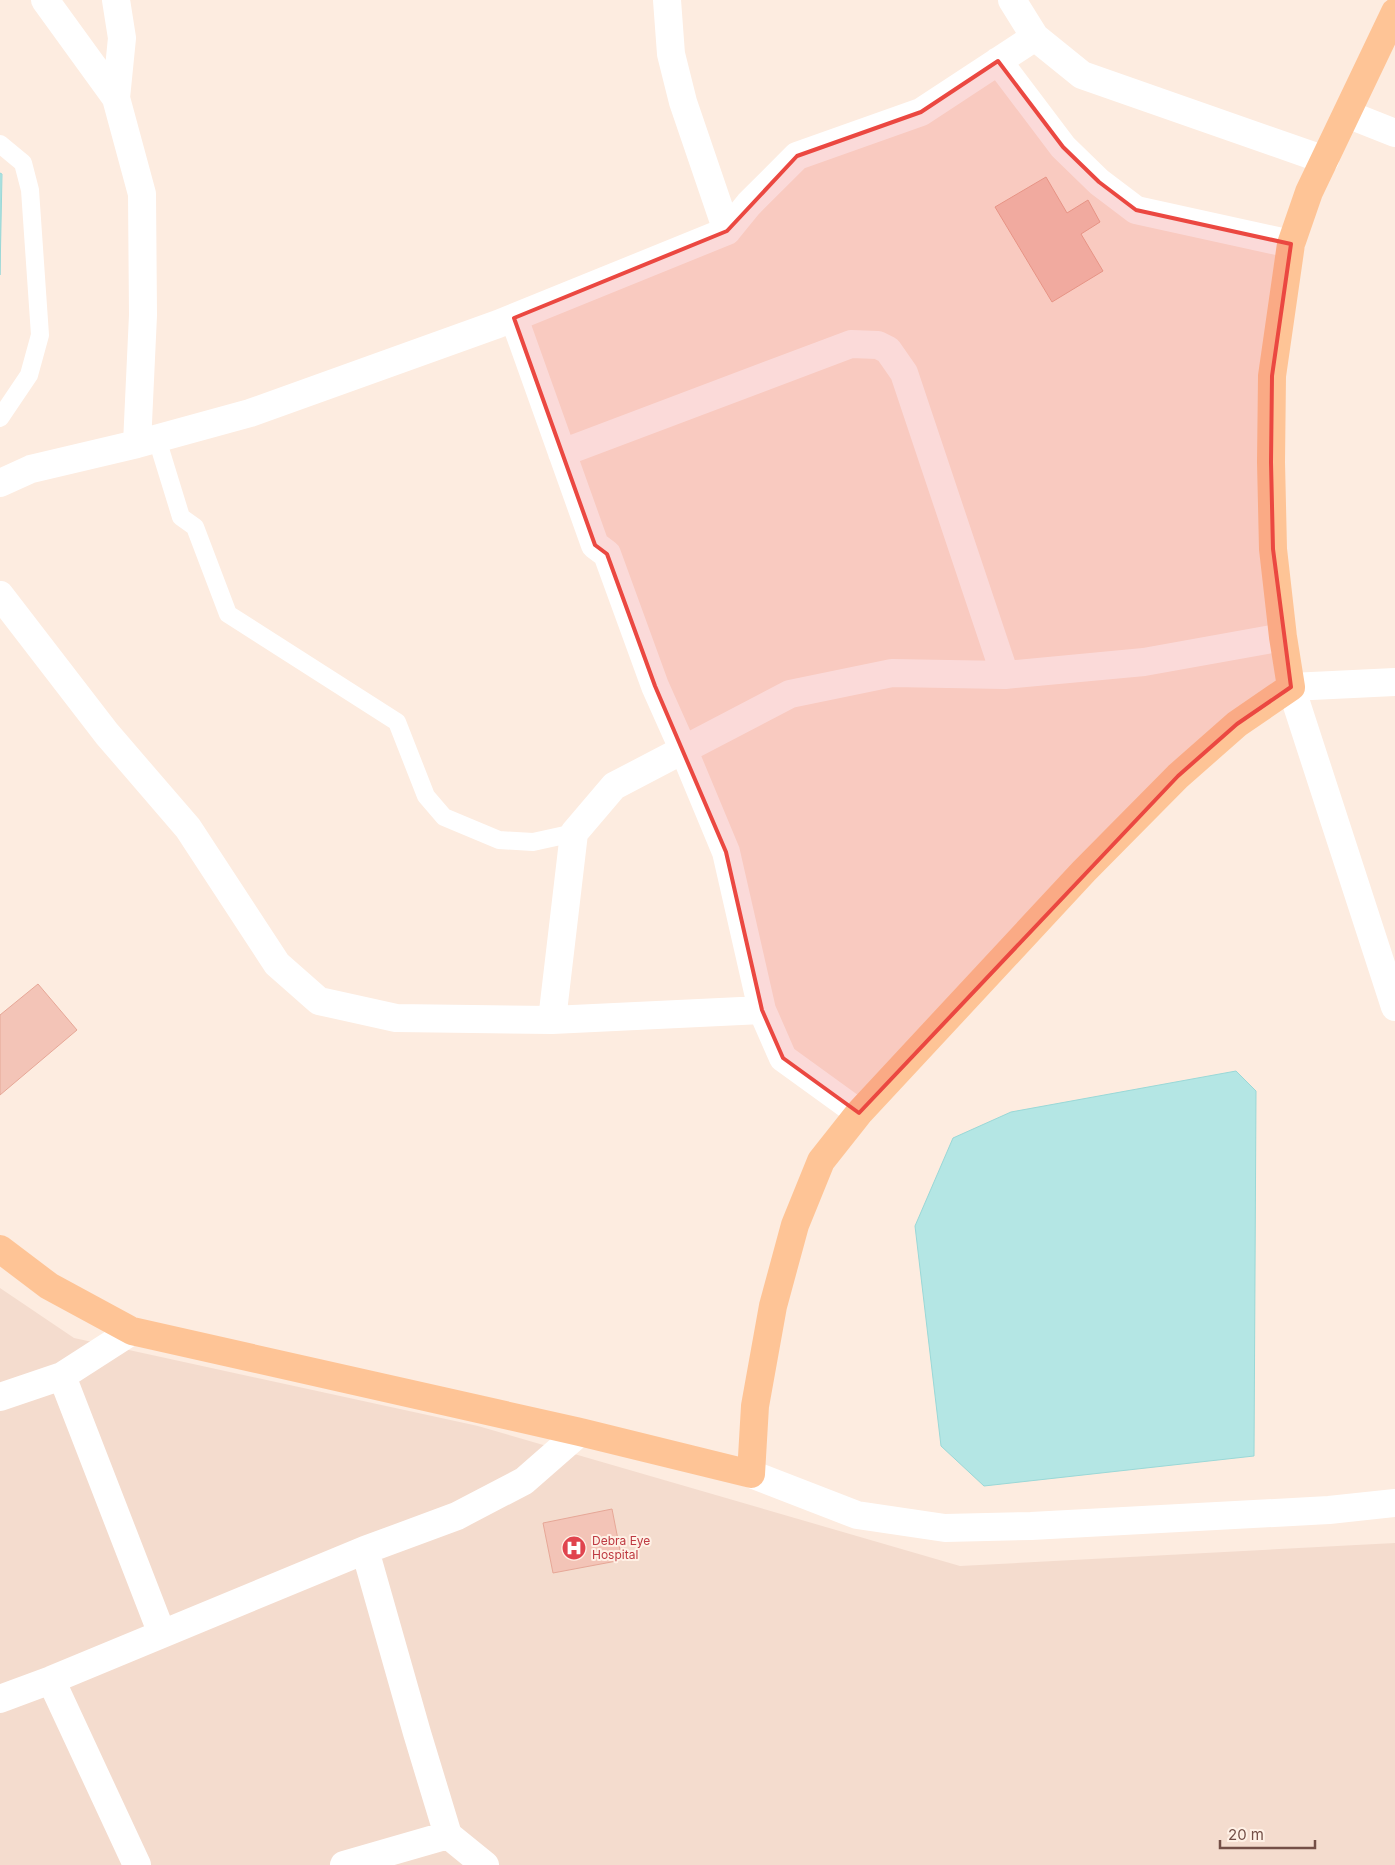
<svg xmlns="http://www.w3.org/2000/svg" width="1395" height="1865" font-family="Inter,sans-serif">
  <rect width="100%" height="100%" fill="#fdece0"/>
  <path fill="#f4dcce" d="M 0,1288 L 74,1338 L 478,1426 L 960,1566 L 1395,1543 L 1395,1865 L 0,1865 Z"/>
  <path fill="#b4e6e4" stroke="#9ad8d7" d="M 0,173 L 2,174 L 0,275 Z
    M 1236,1071 L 1256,1091 L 1254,1456 L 984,1486 L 941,1446 L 915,1226 L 953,1138 L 1011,1112 Z"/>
  <path fill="#f3c4b7" stroke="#e6a797" d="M 1046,177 L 1067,213 L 1088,200 L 1100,222 L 1081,234 L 1103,271 L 1052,302 L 995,207 Z
    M 38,984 L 77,1030 L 0,1095 L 0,1015 Z
    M 612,1509 L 622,1560 L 553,1573 L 543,1523 Z"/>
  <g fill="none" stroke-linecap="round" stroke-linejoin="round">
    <path stroke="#fff" stroke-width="18" d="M 0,144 L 23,163 L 30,190 L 40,335 L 29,375 L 0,418
      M 157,439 L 181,517 L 195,527 L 228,614 L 397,722 L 426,796 L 444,817 L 499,840 L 533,842 L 574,833"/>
    <path stroke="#fff" stroke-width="28" d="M 45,0 L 116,98 L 142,194 L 143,315 L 137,444
      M 116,0 L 122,38 L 116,98
      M 667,0 L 671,54 L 683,102 L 727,231
      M 1035,37 L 1082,75 L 1325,160
      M 998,61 L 1063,147 L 1099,182 L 1136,210 L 1291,244
      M 1347,114 L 1395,133
      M 514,318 L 595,545 L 607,554 L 655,686 L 684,751 L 726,852 L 762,1010 L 783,1058 L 859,1113
      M 562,453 L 851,344 L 878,345 L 888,350 L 904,373 L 1005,675
      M 0,483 L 31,469 L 137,444 L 250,413 L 498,324 L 727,231 L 749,204 L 797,156 L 921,112 L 1035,37 L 1012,0
      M 0,595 L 107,734 L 188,828 L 277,964 L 319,1001 L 396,1018 L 552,1020 L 762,1010
      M 1291,687 L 1395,682
      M 552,1020 L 574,833 L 614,786 L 790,694 L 892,673 L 1005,675 L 1144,662 L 1283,637
      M 62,1376 L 162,1634
      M 0,1397 L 62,1376 L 132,1331
      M 365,1550 L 417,1733 L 448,1835 L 485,1865
      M 51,1680 L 137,1865
      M 0,1699 L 51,1680 L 365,1550 L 457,1516 L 524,1481 L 580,1432
      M 344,1865 L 448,1835"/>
    <path stroke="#fff" stroke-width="28" d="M 1291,687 L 1395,1007"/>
    <path stroke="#fff" stroke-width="28" d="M 751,1474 L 857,1515 L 945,1528 L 1031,1526 L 1329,1510 L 1395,1503"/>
    <path stroke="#fec496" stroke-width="28" d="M 0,1249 L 49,1286 L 132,1331 L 580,1432 L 751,1474 L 755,1406 L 773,1306 L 795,1225 L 821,1161 L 859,1113 L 1084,871 L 1178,776 L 1237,724 L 1291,687 L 1283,637 L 1273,549 L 1271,462 L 1272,376 L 1291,244 L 1309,192 L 1395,12"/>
  </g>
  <path fill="#eb4841" fill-opacity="0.2" stroke="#eb4841" stroke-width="4" stroke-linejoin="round" d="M 998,61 L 1063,147 L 1099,182 L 1136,210 L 1291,244 L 1272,376 L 1271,462 L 1273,549 L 1291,687 L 1237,724 L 1178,776 L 859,1113 L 783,1058 L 762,1010 L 726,852 L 655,686 L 607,554 L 595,545 L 514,318 L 727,231 L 797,156 L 921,112 Z"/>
  <defs>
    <symbol id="hospital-disc" viewBox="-11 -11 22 22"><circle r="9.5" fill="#e0444e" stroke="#fff1e6"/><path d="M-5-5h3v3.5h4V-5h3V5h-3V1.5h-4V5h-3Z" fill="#fff"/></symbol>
  </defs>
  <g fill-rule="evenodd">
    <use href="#hospital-disc" x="560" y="1534" width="28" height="28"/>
  </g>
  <g text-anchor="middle" stroke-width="4" stroke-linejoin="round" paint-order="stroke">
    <g font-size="12" fill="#be3a42" stroke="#fff1e6" text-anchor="start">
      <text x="592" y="1545">Debra Eye<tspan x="592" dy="14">Hospital</tspan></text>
    </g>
  </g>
  <path d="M1220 1840v8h95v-8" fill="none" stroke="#744f47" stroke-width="2.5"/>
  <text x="1228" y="1840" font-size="15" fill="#744f47" stroke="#fff1e6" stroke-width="4" paint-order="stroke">20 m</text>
</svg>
